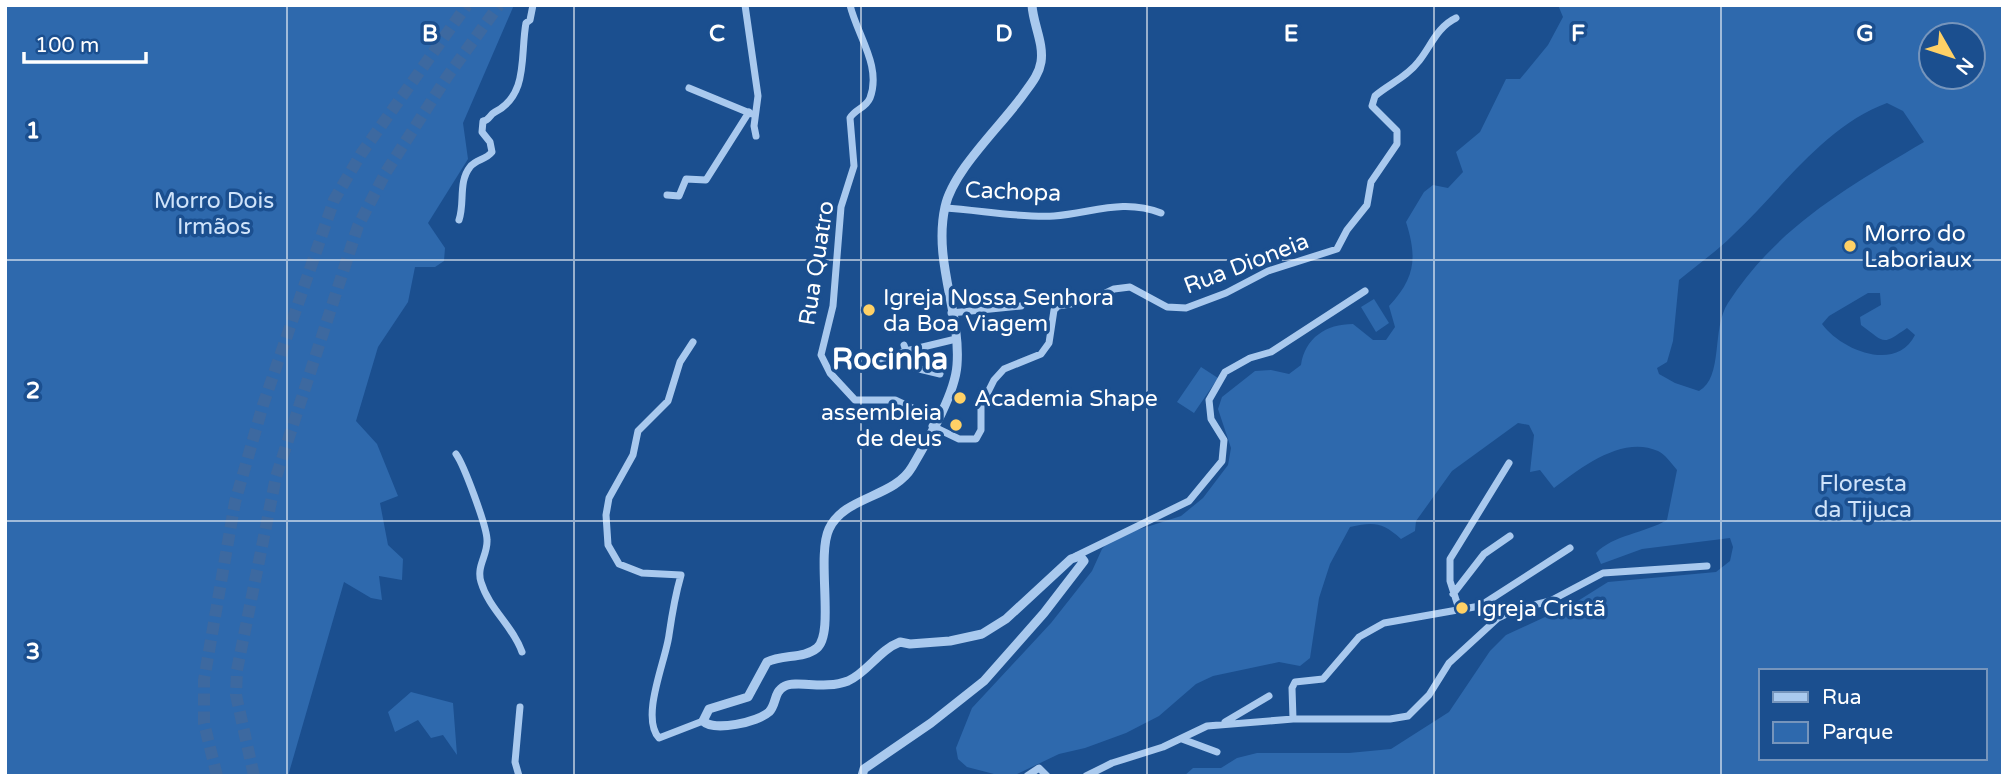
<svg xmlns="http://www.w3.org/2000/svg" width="2008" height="781" font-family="'Varela Round',sans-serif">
  <rect width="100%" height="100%" fill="#1b4f8f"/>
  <path fill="#2e69ad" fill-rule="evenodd" d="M 5,5 L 514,5 L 463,123 L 468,159 L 428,223 L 445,248 L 444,261 L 435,267 L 415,267 L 408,302 L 378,347 L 356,421 L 377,444 L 398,496 L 380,503 L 388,545 L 403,559 L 402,580 L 379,576 L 382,600 L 371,598 L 344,582 L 288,776 L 5,776 Z
    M 1558,5 L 2003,5 L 2003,776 L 1184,776 L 1193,768 L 1221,768 L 1237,758 L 1257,753 L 1349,753 L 1391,749 L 1449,712 L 1490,651 L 1506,635 L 1573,604 L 1608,582 L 1716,572 L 1730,561 L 1733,547 L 1730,538 L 1642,549 L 1601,564 L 1596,553 C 1613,535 1645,533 1667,520 L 1677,470 C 1672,464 1665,454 1658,451 C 1623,435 1581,467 1554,488 L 1540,470 L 1530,472 L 1534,435 L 1529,425 L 1518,423 L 1452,471 L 1416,521 L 1415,531 L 1401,539 C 1382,522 1374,522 1350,527 L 1330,564 L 1319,598 L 1310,658 L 1300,666 L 1279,662 L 1213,676 L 1196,684 L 1159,716 L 1126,733 L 1085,748 L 1059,754 L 1013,776 L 994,774 L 967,767 L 958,759 L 956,748 L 972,708 L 1051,623 L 1092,571 L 1102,549 L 1112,538 L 1181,516 L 1203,498 L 1228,465 L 1231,448 L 1218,409 L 1222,397 L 1255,371 L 1271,370 L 1289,374 L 1301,365 C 1305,338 1326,324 1353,324 L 1373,340 L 1386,340 L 1395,327 L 1389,306 C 1416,277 1417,257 1406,222 L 1424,192 L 1433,185 L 1448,188 L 1463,172 L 1456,152 L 1480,132 L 1506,79 L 1520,79 L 1548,45 L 1563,17 ZM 1931,35 L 1973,35 L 1973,77 L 1931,77 ZM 1887,103 L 1903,111 L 1924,142 C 1848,187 1777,227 1728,303 C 1711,329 1724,377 1699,391 L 1675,383 L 1659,374 L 1657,368 L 1667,362 L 1673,341 L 1679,280 C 1697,265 1717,251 1733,235 C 1781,190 1824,126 1887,103 ZM 1868,293 L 1880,293 L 1881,305 L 1860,317 L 1861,325 C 1886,343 1881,346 1907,328 L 1915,335 C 1896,373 1841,350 1822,324 L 1829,316 ZM 1761,671 L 1985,671 L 1985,758 L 1761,758 Z
    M 1374,299 L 1389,323 L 1376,332 L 1361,307 Z
    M 1201,367 L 1218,378 L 1194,413 L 1177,402 Z
    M 411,692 L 453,703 L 457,755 L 443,735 L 431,738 L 418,720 L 395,732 L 388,712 Z"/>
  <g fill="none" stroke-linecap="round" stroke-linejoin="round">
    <path stroke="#3d69a0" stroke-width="12" stroke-dasharray="12 6" stroke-linecap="butt" d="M 217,776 L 204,723 L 204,680 L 235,502 L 263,405 L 334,200 L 361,154 L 467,5
      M 254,776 L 236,695 L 237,670 L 276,477 L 358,226 L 386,172 L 447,77 L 499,5"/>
    <path stroke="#a9c9ee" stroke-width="7" d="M 745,5 L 758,96 L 754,126 L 756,136
      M 850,5 C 857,35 882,66 870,98 C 866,108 855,109 850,118 L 854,166 L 841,207 L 833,306 L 821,355 L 830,373 L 855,400 L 895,400 L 936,419
      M 689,88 L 752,114
      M 667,195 L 679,196 L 686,179 L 706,180 L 749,112
      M 945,208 C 979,210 1020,218 1054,216 C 1092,213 1123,198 1161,213
      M 459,220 C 465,203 458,182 470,167 C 476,159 486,160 492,152 L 490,142 L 482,132 L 483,121 C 490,120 489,115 495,112 C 529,95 520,55 526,23 L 530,20 L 533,5
      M 951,313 L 1021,306
      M 693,342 L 680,362 L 668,401 L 638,431 L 633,455 L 609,498 L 606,515 L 608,545 L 619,564 L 642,573 L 681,575 C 675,596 672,614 669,635 C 666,660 640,717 659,738 L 703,721
      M 904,345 L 911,367 L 940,374
      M 873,363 L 906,351 L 956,339
      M 932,426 L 959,439 L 976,439 L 981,430 L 981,406 L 994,380 L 1004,369 L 1041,354 L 1049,343 L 1054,310 L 1058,306 L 1089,301 L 1114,289 L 1130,287 L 1167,307 L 1186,308 L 1226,293 L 1268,271 L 1337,249 L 1347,230 L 1367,205 L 1371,182 L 1397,144 L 1397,131 L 1372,106 L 1375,96 C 1389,84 1407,77 1419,61 C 1431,46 1437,27 1456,18
      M 456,454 C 464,465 487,527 487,540 C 488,555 476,566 481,582 C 489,609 513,626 522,652
      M 1076,556 L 1189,501 L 1222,461 L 1224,440 L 1211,419 L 1209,400 L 1225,372 L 1250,358 L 1271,352 L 1365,291
      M 1453,594 L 1484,554 L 1510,536
      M 1480,606 L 1498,618
      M 1459,609 L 1450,581 L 1450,559 L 1509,463
      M 1293,719 L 1292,688 L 1295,682 L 1323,679 L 1359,637 L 1384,623 L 1480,606 L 1570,548
      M 1225,722 L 1269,696
      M 1182,739 L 1217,752
      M 519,776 L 515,762 L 520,707
      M 1027,776 L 1039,768 L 1047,776
      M 1086,776 L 1112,763 L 1163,747 L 1207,726 L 1293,719 L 1390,719 L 1408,716 L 1429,695 L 1449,663 L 1498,618 L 1517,609 L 1550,601 L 1603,573 L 1707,566"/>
    <path stroke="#a9c9ee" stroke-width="9" d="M 862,776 L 864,769 L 931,723 L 984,681 L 1044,613 L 1084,561 L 1080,556 L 1071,559 L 1006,619 L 982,634 L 950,641 L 910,644 L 900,642 C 879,650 868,672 848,681 C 825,690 797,680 785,686 C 773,692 777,704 769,712 C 758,722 714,732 703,721 L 709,709 L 748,697 L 767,662 C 782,654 804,659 817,648 C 835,633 816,557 829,529 C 844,496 894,498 912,467 C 927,441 955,395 957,365 C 961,313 933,261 945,207 C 953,170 1001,126 1023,95 C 1030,85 1039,75 1041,62 C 1044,43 1033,24 1032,5"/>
  </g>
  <path fill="none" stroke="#fff" stroke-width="2" stroke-opacity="0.55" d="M 287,5 L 287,776M 574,5 L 574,776M 861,5 L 861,776M 1147,5 L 1147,776M 1434,5 L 1434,776M 1721,5 L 1721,776M 5,260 L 2003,260M 5,521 L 2003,521"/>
  <g fill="#ffd166" stroke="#1b4f8f" stroke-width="2.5">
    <circle cx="1850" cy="246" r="7"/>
    <circle cx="869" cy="310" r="7"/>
    <circle cx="960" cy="398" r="7"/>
    <circle cx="956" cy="425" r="7"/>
    <circle cx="1462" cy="608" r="7"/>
  </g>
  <g text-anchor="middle" stroke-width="7" stroke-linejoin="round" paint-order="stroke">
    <g font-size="23" fill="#fff" stroke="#1b4f8f">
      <text transform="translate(1013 191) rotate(2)" y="8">Cachopa</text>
      <text transform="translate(816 263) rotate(-81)" y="8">Rua Quatro</text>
      <text transform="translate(1246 263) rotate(-21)" y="8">Rua Dioneia</text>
    </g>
    <g font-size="23" fill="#cfe3fa" stroke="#1b4f8f">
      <text x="214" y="208">Morro Dois<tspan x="214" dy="26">Irmãos</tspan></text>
      <text x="1863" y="491">Floresta<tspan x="1863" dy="26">da Tijuca</tspan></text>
    </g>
    <g font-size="23" fill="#fff" stroke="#1b4f8f" text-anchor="start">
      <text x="1864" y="241">Morro do<tspan x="1864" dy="26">Laboriaux</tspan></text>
      <text x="883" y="305">Igreja Nossa Senhora<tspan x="883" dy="26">da Boa Viagem</tspan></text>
      <text x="974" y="406">Academia Shape</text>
      <text x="942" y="420" text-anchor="end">assembleia<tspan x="942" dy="26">de deus</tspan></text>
      <text x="1476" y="616">Igreja Cristã</text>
    </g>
    <g font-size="30" font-weight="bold" fill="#fff" stroke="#1b4f8f">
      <text x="890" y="369">Rocinha</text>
    </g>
  </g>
  <g font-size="23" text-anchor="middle" font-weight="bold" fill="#fff" stroke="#1b4f8f" stroke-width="7" stroke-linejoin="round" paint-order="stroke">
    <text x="430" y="41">B</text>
    <text x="717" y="41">C</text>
    <text x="1004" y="41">D</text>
    <text x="1291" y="41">E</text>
    <text x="1578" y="41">F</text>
    <text x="1865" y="41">G</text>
    <text x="33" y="138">1</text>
    <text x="33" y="398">2</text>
    <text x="33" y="659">3</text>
  </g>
  <rect width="2008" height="781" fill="none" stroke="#ffffff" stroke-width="14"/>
  <rect x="1759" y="669" width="228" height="91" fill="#1b4f8f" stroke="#7695bc" stroke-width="2"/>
  <rect x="1773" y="692" width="35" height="10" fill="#a9c9ee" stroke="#7695bc" stroke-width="2"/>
  <text x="1822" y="704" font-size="21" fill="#ffffff">Rua</text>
  <rect x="1773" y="722" width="35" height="21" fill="#2e69ad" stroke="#7695bc" stroke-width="2"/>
  <text x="1822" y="739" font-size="21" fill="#ffffff">Parque</text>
  <g transform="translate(1952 56) rotate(129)"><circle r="33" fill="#1b4f8f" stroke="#7695bc" stroke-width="2"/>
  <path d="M0-5L12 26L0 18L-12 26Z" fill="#ffd166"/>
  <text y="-10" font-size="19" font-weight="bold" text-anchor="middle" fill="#ffffff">N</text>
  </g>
  <path d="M24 52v10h122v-10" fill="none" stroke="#ffffff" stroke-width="3.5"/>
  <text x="35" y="52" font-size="21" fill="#ffffff" stroke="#1b4f8f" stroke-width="5" paint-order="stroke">100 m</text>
</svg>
